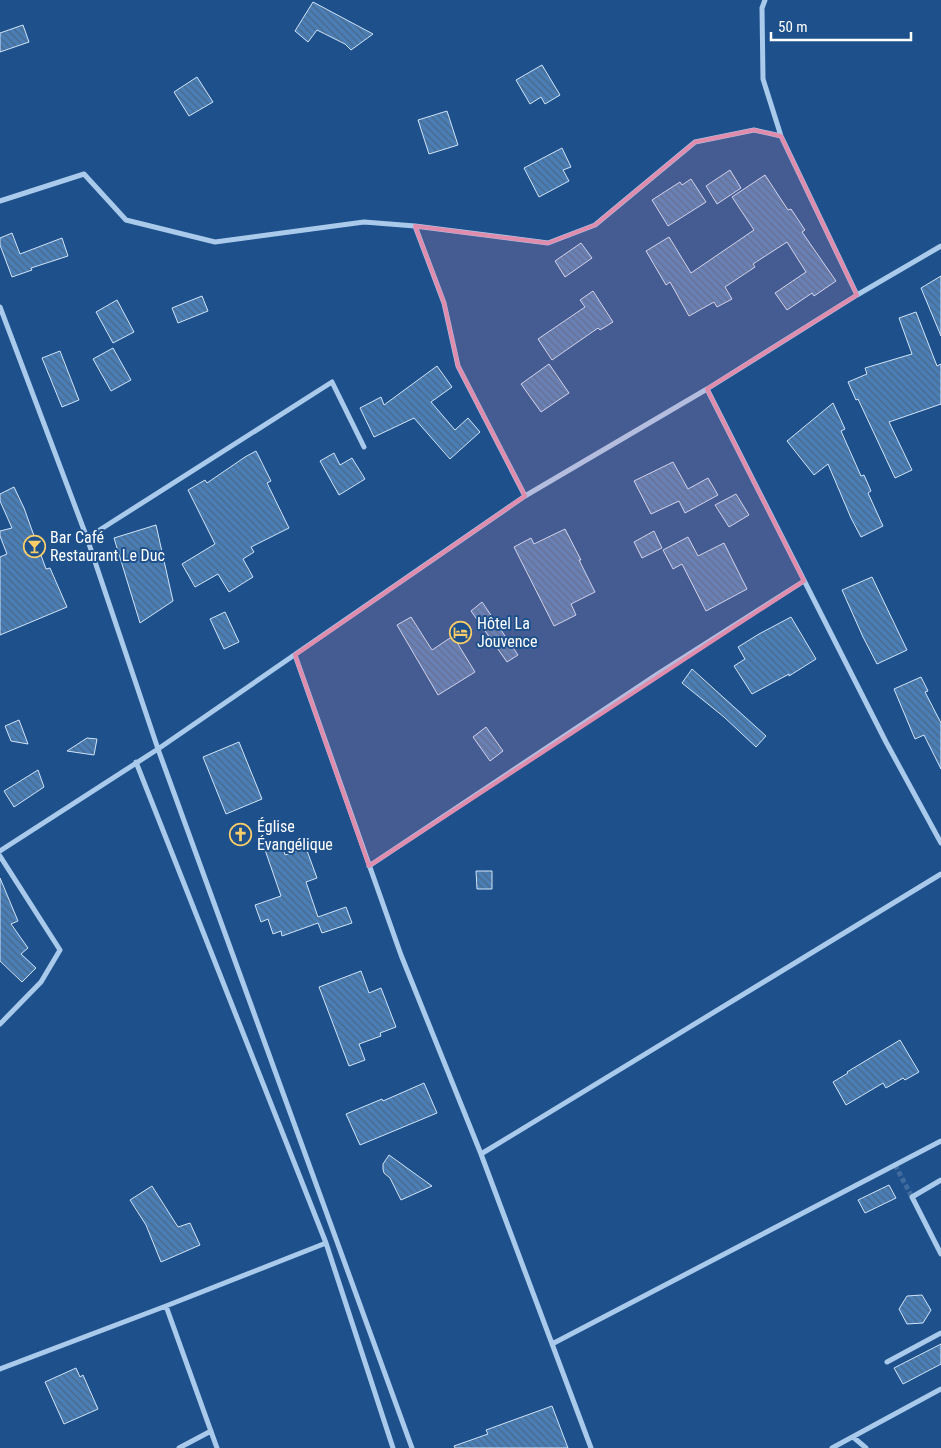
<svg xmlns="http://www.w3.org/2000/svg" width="941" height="1448" font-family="'Roboto Condensed',sans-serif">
  <defs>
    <pattern id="building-back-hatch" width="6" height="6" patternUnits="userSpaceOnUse" patternTransform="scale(1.25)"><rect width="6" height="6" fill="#4a7eb6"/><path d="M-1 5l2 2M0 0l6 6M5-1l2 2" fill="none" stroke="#4b6886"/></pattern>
  </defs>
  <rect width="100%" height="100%" fill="#1e518c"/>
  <path fill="url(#building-back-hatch)" stroke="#d0e4f9" d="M 313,2 L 373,34 L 351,50 L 345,44 L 317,30 L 308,42 L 295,31 Z
    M 23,25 L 29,42 L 0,52 L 0,33 Z
    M 542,65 L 560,95 L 545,104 L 541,97 L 530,104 L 516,80 Z
    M 197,77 L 213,102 L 189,116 L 174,92 Z
    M 447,111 L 458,145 L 429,154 L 418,120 Z
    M 562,148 L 571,167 L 563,170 L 569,181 L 539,197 L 524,168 Z
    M 730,170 L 741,188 L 717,204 L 706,186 Z
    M 765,175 L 788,210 L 791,209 L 805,230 L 802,232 L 836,281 L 814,296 L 812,293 L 787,310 L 775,293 L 806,272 L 787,242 L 753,264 L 755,267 L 725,287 L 732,299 L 717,307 L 714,302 L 689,316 L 670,282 L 666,285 L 646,251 L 669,237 L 691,273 L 754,230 L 732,197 Z
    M 691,179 L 706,202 L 668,226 L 652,200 L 680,182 L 682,185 Z
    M 12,233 L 20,254 L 62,238 L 68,256 L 31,268 L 32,270 L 12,277 L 0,245 L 0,238 Z
    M 581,243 L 592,258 L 565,277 L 555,261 Z
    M 941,276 L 941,336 L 921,288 Z
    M 593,291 L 613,322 L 600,330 L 598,328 L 552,360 L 538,339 L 585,307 L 580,300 Z
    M 202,296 L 208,311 L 178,323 L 172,308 Z
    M 117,300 L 134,332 L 113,343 L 96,312 Z
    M 916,312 L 937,366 L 941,364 L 941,404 L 889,422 L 912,470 L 895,478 L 858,399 L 856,400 L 848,382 L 867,374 L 865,368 L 912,354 L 899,318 Z
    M 113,348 L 131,380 L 111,391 L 93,359 Z
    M 60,351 L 79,400 L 62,407 L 42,358 Z
    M 549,364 L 569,393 L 541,412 L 521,384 Z
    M 437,366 L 452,387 L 431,402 L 455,430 L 468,418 L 480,432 L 450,459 L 414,418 L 374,437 L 360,408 L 381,397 L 384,405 Z
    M 833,403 L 845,429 L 841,431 L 861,476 L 864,475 L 871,491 L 868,493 L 883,526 L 861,537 L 851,518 L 828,464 L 814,475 L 787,441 Z
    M 256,451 L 271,481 L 267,483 L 289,528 L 251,547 L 254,552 L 243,559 L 253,577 L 229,592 L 218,574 L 195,587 L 182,564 L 215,544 L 188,490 L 205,480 L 207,483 L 245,457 Z
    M 334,453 L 340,465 L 352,458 L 365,479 L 339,495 L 320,461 Z
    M 673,462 L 688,489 L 708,478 L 718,495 L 685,513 L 679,501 L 651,514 L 634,481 Z
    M 14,487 L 24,508 L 46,569 L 50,568 L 67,607 L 0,635 L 0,557 L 7,554 L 0,536 L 0,531 L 12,528 L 0,501 L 0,494 Z
    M 736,494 L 749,515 L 729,527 L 715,505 Z
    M 156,525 L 173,601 L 140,623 L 114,538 Z
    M 565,529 L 581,560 L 579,560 L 595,592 L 571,604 L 576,615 L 554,626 L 514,547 L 531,538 L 534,544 Z
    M 654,531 L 662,548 L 642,558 L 634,542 Z
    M 688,537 L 698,556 L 724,543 L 747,589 L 706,611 L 682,564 L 673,569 L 663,550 Z
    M 872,577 L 907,650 L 877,664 L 863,637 L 842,590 Z
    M 482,602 L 518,655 L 507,662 L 471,611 Z
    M 225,612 L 239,642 L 224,649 L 210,619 Z
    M 411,617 L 432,650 L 453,636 L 475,672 L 438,695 L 397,625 Z
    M 791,617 L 816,659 L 789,676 L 789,674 L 752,694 L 734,666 L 745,659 L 738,647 L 759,634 Z
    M 692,669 L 766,736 L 756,747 L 724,717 L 682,683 Z
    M 921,677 L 928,691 L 925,692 L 941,723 L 941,769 L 924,735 L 915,739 L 894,689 Z
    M 19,720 L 28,744 L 11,741 L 5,726 Z
    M 486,727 L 503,751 L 490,761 L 473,737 Z
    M 87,738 L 97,739 L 94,755 L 67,751 Z
    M 239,742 L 262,799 L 226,814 L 203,757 Z
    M 38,770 L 44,787 L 14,807 L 4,791 Z
    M 281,841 L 285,855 L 306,848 L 317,878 L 306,882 L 318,917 L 346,907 L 352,923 L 322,933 L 318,923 L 282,936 L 281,931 L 273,934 L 268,919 L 261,922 L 255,905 L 281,896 L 264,847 Z
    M 476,871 L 492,871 L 492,889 L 477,889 Z
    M 0,878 L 18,921 L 11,924 L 28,948 L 21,954 L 36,968 L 22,982 L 0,961 Z
    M 361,971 L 369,993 L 381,988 L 396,1027 L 380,1033 L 381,1036 L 359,1044 L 365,1060 L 349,1066 L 319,987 Z
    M 900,1040 L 919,1072 L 905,1080 L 903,1078 L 886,1088 L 883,1083 L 846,1105 L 833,1082 L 848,1073 L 847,1072 Z
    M 424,1083 L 437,1113 L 360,1145 L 346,1114 L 382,1099 L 383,1101 Z
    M 389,1155 L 432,1186 L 401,1200 L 390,1178 L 384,1173 L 383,1169 L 383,1164 Z
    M 889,1185 L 896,1198 L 865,1213 L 858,1200 Z
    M 152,1186 L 178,1227 L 190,1223 L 200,1245 L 161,1262 L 146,1225 L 130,1200 Z
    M 922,1295 L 931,1310 L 923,1323 L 907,1324 L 899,1309 L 907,1296 Z
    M 941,1344 L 941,1364 L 903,1384 L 894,1368 Z
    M 76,1368 L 80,1377 L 83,1375 L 98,1409 L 64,1424 L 45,1382 Z
    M 552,1406 L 568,1448 L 455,1448 L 454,1446 L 488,1434 L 486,1430 Z"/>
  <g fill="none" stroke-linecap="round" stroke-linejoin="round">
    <path stroke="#406b9d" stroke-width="5" stroke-dasharray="5 2.5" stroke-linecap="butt" d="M 895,1165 L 912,1197"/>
    <path stroke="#aacaec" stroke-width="5" d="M 765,0 L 762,8 L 763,79 L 781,136 L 857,295
      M 0,201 L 84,174 L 126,220 L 215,242 L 364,222 L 415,226 L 548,243 L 595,225 L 695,142 L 754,130 L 781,136
      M 415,226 L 444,303 L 458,366 L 525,496
      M 0,307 L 87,538 L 158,749 L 412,1448
      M 707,389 L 886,742 L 941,843
      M 87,538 L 332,382 L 364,447
      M 295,655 L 401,955 L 481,1154 L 591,1448
      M 136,762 L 326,1243 L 393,1448
      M 0,851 L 158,749 L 525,496 L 707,389 L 857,295 L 941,246
      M 0,856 L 60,950 L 41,982 L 0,1024
      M 369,866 L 659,673 L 804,581
      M 481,1154 L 941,874
      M 941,1180 L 912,1197 L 941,1254
      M 166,1306 L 217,1448
      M 552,1344 L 941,1141
      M 887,1362 L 941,1333
      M 0,1369 L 166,1306 L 326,1243
      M 853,1437 L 866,1448
      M 179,1448 L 211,1431
      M 832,1448 L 941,1389"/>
  </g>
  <path fill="#e08cad" fill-opacity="0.2" stroke="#e08cad" stroke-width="4" stroke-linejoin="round" d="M 754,130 L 781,136 L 857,295 L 707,389 L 804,581 L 369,866 L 295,655 L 525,496 L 458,366 L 444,303 L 415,226 L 548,243 L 595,225 L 695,142 Z"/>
  <defs>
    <symbol id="bar-ring" viewBox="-11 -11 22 22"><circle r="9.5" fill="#1e518c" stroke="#fbcd69" stroke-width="1.5"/><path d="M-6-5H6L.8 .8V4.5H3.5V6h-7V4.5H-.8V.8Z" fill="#fbcd69"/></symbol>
    <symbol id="hotel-ring" viewBox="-11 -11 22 22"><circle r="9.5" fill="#1e518c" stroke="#fbcd69" stroke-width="1.5"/><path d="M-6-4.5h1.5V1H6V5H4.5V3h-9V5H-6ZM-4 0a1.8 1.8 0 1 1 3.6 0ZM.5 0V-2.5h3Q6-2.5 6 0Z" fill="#fbcd69"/></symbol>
    <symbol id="church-ring" viewBox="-11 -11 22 22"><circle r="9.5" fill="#1e518c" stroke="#fbcd69" stroke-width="1.5"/><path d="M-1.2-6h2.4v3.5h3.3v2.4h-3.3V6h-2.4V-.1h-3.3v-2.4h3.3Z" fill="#fbcd69"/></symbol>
  </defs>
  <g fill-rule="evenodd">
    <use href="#bar-ring" x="22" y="534" width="25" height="25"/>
    <use href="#hotel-ring" x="448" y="620" width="25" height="25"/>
    <use href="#church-ring" x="228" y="822" width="25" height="25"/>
  </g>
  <g text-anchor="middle" stroke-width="4" stroke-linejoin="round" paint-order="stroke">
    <g font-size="16" fill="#fff" stroke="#1e518c" text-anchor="start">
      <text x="50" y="543">Bar Café<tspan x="50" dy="18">Restaurant Le Duc</tspan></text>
      <text x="477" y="629">Hôtel La<tspan x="477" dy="18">Jouvence</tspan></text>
      <text x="257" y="832">Église<tspan x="257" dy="18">Évangélique</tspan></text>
    </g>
  </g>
  <path d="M771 32v8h140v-8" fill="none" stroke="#ffffff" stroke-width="2.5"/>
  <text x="778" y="32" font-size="15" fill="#ffffff" stroke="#1e518c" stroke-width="4" paint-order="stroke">50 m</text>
</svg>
